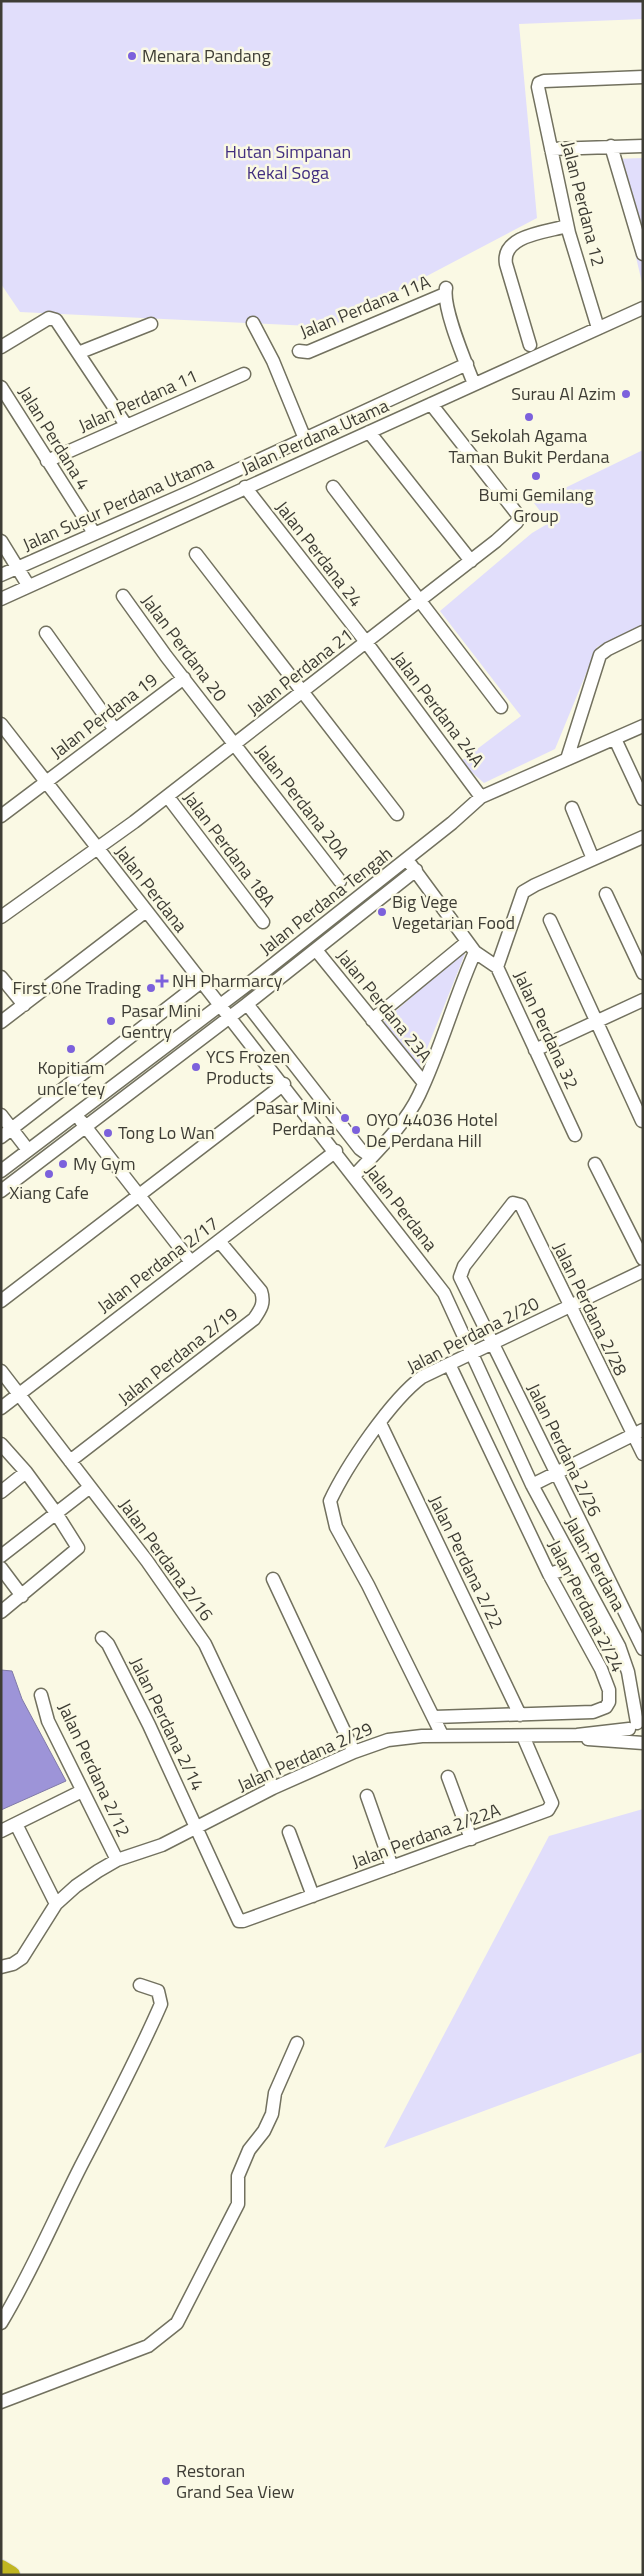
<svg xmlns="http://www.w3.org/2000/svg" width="644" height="2576" font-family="'Titillium Web',sans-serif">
  <rect width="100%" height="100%" fill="#faf9e4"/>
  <path fill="#e1defb" d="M 1,1 L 643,1 L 643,19 L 519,24 L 537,218 L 330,327 L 20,312 L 1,284 Z
    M 643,158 L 643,287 L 613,159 Z
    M 643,450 L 643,627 L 597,647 L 555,749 L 484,783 L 460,762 L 521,716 L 440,611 L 532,533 L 549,523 L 534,503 Z
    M 463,952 L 465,954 L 418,1071 L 382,1023 Z
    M 643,1809 L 643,2052 L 384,2148 L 549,1836 Z"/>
  <path fill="#9d94d8" stroke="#807aa7" d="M 1,1670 L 12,1671 L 22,1699 L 66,1781 L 1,1810 Z"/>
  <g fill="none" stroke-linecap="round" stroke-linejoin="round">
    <defs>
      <path id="minor" d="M 611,146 L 643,254
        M 551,149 L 643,146
        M 446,288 C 442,308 466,363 474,384
        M 253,323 L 273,361 L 305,439
        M 598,328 L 569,233 L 538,87 L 539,83 L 544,81 L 643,77
        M 530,345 L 506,264 C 501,235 547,232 567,226
        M 1,347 L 49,318 L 56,320 L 126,425
        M 299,351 L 308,352 L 445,294
        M 78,353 L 151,324
        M 1,387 L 94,533
        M 369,432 L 471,561
        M 47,461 L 244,374
        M 245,487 L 366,642 L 481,797
        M 333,487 L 501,707
        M 1,541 L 28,585
        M 196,554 L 397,814
        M 1,575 L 194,490 L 467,364
        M 123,596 L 166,656 L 340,881
        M 1,599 L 643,308
        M 46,633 L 115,730
        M 1,724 L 444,1293 L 532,1485 L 619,1646 L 628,1672 L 637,1723
        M 615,739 L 643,799
        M 567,759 L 600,655 L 608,649 L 643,632
        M 168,797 L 263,922
        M 572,808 L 593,859
        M 1,816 L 184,678
        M 411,865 L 475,952 L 497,967
        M 606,894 L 643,973
        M 1,917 L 134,822 L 496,541 L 517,522 L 518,515 L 431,404
        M 550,920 L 642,1121
        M 316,950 L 424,1083
        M 1,977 L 24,1005
        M 372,1020 L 467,942
        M 1,1022 L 146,911
        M 535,1050 L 643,1000
        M 1,1115 L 28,1150
        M 81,1121 L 191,1262
        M 575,1135 L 497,967 L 523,892 L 535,885 L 643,837
        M 1,1137 L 201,982
        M 371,1157 L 360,1149 L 247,1004 L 416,870
        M 595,1164 L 643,1259
        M 1,1171 L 256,978 L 452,823 L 481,797 L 643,726
        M 354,1176 C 376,1152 405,1125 419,1095 C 441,1049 454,999 475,952
        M 1,1191 L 247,1004
        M 1,1301 L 284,1084
        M 1,1371 L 147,1561 L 205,1644 L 273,1788
        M 1,1408 L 336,1151
        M 380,1423 L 520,1715
        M 1,1444 L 26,1472 L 56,1513 L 78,1548 L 1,1612
        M 643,1454 L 521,1205 L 513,1203 L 464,1266 L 460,1277 L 643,1649
        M 70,1461 L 254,1319 C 261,1309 265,1303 261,1291 L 219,1241
        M 532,1485 L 643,1430
        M 1,1492 L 26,1472
        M 1,1556 L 90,1487
        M 1,1568 L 22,1596
        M 549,1574 L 576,1566
        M 273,1579 L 354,1752
        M 102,1638 L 108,1644 L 149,1725 L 239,1921 L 243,1921 L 548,1810 L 552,1803 L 523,1736
        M 41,1695 L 48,1721 L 117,1860
        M 434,1717 L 593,1712 L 606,1707 L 609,1702 L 609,1690 L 601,1669 L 549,1574 L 450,1366
        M 442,1735 L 368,1585 L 336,1527 L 330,1501 C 347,1465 391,1400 422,1377 L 643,1271
        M 588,1739 L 643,1743
        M 448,1777 L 471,1839
        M 367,1796 L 392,1867
        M 16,1824 L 56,1904
        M 1,1831 L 82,1791
        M 289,1832 L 313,1896
        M 1,1967 L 13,1964 L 22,1958 L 56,1904 L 76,1886 L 98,1871 L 117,1860 L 162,1845 L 273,1788 L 354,1752 L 388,1740 L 422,1736 L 577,1735 L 629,1729
        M 1,2323 C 33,2270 56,2214 84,2160 C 111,2108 138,2057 161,2004 L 158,1991 L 140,1985
        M 1,2402 L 148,2346 L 177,2323 L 238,2204 L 238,2176 L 249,2150 L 264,2131 L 272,2114 L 275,2093 L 297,2043"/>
      <path id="highway" d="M 1,2569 L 11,2575"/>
    </defs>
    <use href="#minor" stroke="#72715f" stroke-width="15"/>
    <use href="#highway" stroke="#e4e4e3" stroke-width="20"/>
    <use href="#minor" stroke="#fff" stroke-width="12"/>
    <use href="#highway" stroke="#c0b621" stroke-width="18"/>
  </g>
  <g fill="#7c61dc" stroke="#faf9e4" stroke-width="2">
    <circle cx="132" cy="56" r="5"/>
    <circle cx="626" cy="394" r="5"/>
    <circle cx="529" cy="417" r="5"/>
    <circle cx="536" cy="476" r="5"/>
    <circle cx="382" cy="912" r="5"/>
    <path d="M159.5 973.5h5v5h5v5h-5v5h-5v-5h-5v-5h5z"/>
    <circle cx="151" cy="988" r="5"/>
    <circle cx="111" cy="1021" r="5"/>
    <circle cx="71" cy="1049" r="5"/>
    <circle cx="196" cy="1067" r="5"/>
    <circle cx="345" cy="1118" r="5"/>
    <circle cx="356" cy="1130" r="5"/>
    <circle cx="108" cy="1133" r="5"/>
    <circle cx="63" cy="1164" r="5"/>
    <circle cx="49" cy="1174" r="5"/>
    <circle cx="166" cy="2481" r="5"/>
  </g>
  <g text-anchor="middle" stroke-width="5" stroke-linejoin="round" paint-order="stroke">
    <g font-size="18" fill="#3e3d35" stroke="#faf9e4" text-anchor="start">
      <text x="142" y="62">Menara Pandang</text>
      <text x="616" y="400" text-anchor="end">Surau Al Azim</text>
      <text x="529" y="442" text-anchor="middle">Sekolah Agama<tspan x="529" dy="21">Taman Bukit Perdana</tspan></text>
      <text x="536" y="501" text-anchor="middle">Bumi Gemilang<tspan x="536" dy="21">Group</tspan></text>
      <text x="392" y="908">Big Vege<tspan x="392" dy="21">Vegetarian Food</tspan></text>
      <text x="172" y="987">NH Pharmarcy</text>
      <text x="141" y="994" text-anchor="end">First One Trading</text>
      <text x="121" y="1017">Pasar Mini<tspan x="121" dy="21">Gentry</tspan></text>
      <text x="206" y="1063">YCS Frozen<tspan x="206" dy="21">Products</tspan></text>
      <text x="71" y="1074" text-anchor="middle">Kopitiam<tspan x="71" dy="21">uncle tey</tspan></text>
      <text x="335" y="1114" text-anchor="end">Pasar Mini<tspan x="335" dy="21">Perdana</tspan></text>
      <text x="366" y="1126">OYO 44036 Hotel<tspan x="366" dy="21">De Perdana Hill</tspan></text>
      <text x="118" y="1139">Tong Lo Wan</text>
      <text x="73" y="1170">My Gym</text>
      <text x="49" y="1199" text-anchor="middle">Xiang Cafe</text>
      <text x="176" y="2477">Restoran<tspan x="176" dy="21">Grand Sea View</tspan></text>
    </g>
    <g font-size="18" fill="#422f80" stroke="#faf9e4">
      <text x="288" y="158">Hutan Simpanan<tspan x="288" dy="21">Kekal Soga</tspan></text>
    </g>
    <g font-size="18" fill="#3e3d35" stroke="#faf9e4">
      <text transform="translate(583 204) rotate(76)" y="6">Jalan Perdana 12</text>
      <text transform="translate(365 307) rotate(-22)" y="6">Jalan Perdana 11A</text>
      <text transform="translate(138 401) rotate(-24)" y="6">Jalan Perdana 11</text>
      <text transform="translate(315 437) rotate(-24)" y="6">Jalan Perdana Utama</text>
      <text transform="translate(54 438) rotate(58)" y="6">Jalan Perdana 4</text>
      <text transform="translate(118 504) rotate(-24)" y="6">Jalan Susur Perdana Utama</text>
      <text transform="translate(319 554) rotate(52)" y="6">Jalan Perdana 24</text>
      <text transform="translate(184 648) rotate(53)" y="6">Jalan Perdana 20</text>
      <text transform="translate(300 672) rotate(-38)" y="6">Jalan Perdana 21</text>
      <text transform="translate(438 709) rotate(53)" y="6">Jalan Perdana 24A</text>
      <text transform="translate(104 716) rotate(-37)" y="6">Jalan Perdana 19</text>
      <text transform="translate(302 802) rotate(52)" y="6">Jalan Perdana 20A</text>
      <text transform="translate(229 849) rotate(53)" y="6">Jalan Perdana 18A</text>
      <text transform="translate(151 889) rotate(52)" y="6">Jalan Perdana</text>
      <text transform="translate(326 901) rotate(-38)" y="6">Jalan Perdana Tengah</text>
      <text transform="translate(384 1006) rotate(51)" y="6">Jalan Perdana 23A</text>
      <text transform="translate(546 1030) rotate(65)" y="6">Jalan Perdana 32</text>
      <text transform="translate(401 1208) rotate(52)" y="6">Jalan Perdana</text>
      <text transform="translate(158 1265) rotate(-37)" y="6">Jalan Perdana 2/17</text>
      <text transform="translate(590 1309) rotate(64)" y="6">Jalan Perdana 2/28</text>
      <text transform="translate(473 1335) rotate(-27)" y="6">Jalan Perdana 2/20</text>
      <text transform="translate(178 1356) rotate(-38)" y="6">Jalan Perdana 2/19</text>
      <text transform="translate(564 1450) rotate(64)" y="6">Jalan Perdana 2/26</text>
      <text transform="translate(166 1560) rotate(54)" y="6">Jalan Perdana 2/16</text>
      <text transform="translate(466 1562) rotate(64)" y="6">Jalan Perdana 2/22</text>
      <text transform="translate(595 1564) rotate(61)" y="6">Jalan Perdana</text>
      <text transform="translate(586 1606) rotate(63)" y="6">Jalan Perdana 2/24</text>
      <text transform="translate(167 1724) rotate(64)" y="6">Jalan Perdana 2/14</text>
      <text transform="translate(305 1757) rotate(-24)" y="6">Jalan Perdana 2/29</text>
      <text transform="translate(94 1770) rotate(65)" y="6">Jalan Perdana 2/12</text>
      <text transform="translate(426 1836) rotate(-20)" y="6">Jalan Perdana 2/22A</text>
    </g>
  </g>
  <rect width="644" height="2576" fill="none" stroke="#3e3d35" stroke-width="5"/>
</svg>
